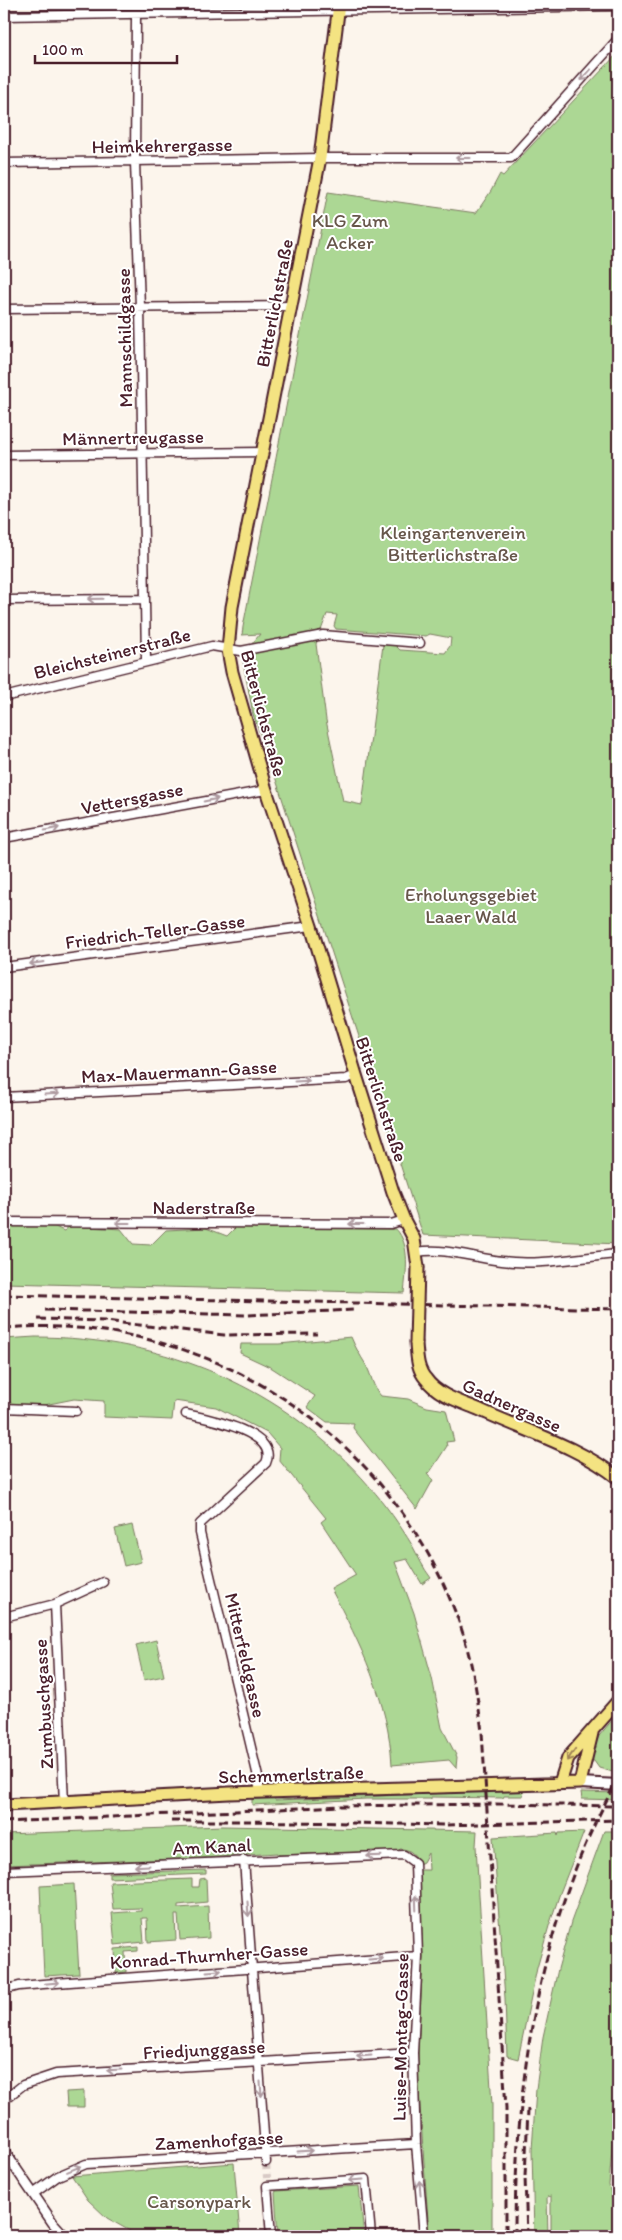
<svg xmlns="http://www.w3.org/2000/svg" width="622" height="2240" font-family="Itim,sans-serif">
  <rect width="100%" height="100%" fill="#fcf5ec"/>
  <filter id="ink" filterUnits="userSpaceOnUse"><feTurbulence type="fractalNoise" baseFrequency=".02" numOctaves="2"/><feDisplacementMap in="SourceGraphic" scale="10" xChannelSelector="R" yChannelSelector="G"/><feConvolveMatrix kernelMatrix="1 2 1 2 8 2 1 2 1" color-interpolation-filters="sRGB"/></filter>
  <g filter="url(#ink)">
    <path fill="#acd794" stroke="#7b7b60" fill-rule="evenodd" d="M 618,53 L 618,1244 L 423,1235 L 271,764 L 253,714 L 242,656 L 260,634 L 242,635 L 243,627 L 328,192 L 476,213 L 491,191 L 500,174 L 503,176 ZM 327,614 L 337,615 L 334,626 L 336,629 L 426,636 L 430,634 L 451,638 L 450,646 L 445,653 L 400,650 L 395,645 L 383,645 L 362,805 L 343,801 L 326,720 L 316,644 Z
      M 4,1224 L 55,1227 L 64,1231 L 70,1226 L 121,1229 L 133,1244 L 151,1245 L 166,1230 L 206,1228 L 227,1236 L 236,1227 L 396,1229 C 411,1245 406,1273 404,1293 L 4,1283 Z
      M 35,1337 C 165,1337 285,1388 370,1487 C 386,1505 400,1525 412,1545 C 418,1556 423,1568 431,1578 L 422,1584 L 407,1559 L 395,1562 L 414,1613 L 432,1678 L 442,1728 L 457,1757 L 456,1768 L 449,1760 L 392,1765 C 389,1702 360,1643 331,1589 L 356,1575 L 321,1522 L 326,1518 L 279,1460 L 280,1448 L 267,1433 L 216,1407 L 174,1401 L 172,1420 L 104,1417 L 104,1401 L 74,1399 L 39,1406 L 4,1405 L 4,1339 Z
      M 351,1337 C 355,1347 360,1355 366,1365 C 372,1376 372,1386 381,1396 L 408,1399 L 427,1407 L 446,1410 L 454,1441 L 446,1442 L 447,1446 L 430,1472 L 427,1473 L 433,1480 L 417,1509 L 353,1428 L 354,1423 L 327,1422 L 307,1407 L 315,1396 L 272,1368 L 240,1353 L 241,1344 L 279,1344 Z
      M 132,1525 L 141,1562 L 124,1566 L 115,1529 Z
      M 156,1640 L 164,1676 L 144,1680 L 136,1645 Z
      M 618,1713 L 618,1768 L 616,1773 L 599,1768 L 594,1761 L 590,1760 L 599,1736 Z
      M 340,1773 L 340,1782 L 309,1784 L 308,1774 Z
      M 524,1791 L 523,1796 L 504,1796 L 503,1798 L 431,1797 L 431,1799 L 366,1799 L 252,1805 L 252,1799 L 274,1798 L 275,1800 L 430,1794 L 431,1792 Z
      M 581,1792 L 618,1793 L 618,1800 L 582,1799 Z
      M 222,1826 L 477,1831 L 476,1846 L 492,2105 L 492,2236 L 431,2236 L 431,2234 L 429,2234 L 418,2078 L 418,2052 L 423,1957 L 419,1870 L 429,1870 L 428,1853 L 423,1862 L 419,1864 C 416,1855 411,1849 400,1849 L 398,1851 L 277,1855 L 277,1853 L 204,1858 L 4,1865 L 4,1834 Z
      M 604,1831 L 618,1831 L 618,2125 L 614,2125 L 609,2185 L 618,2224 L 618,2236 L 551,2236 L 551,2196 L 547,2197 L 548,2236 L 534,2236 L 532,2150 L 536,2089 L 543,2037 L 558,1969 L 571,1922 Z
      M 584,1832 L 560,1893 L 549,1926 L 537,1968 L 518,2059 L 507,2056 L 505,1998 L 493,1837 L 557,1833 L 558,1836 L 559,1833 Z
      M 206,1870 L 206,1874 L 109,1878 L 109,1873 Z
      M 206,1878 L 207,1902 L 178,1905 L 178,1908 L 208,1906 L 209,1938 L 180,1940 L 178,1915 L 175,1915 L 176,1940 L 148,1942 L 147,1918 L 142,1918 L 144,1942 L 115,1945 L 112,1913 L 141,1911 L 141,1908 L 113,1909 L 110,1882 L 192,1879 L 192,1887 L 199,1887 L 200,1879 Z
      M 74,1884 L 79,1974 L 44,1976 L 40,1886 Z
      M 138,1947 L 138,1951 L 125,1952 L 126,1972 L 116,1973 L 115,1949 Z
      M 84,2091 L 84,2107 L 67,2107 L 66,2092 Z
      M 234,2163 L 240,2236 L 137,2235 L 107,2218 L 88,2200 L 72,2176 Z
      M 359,2186 L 364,2236 L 278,2236 L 275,2193 L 276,2191 Z"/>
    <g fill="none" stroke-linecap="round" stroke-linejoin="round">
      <path stroke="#d8cac5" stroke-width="8" stroke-dasharray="8 4" stroke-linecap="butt" d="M 266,2162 L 267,2178"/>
      <defs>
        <path id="minor" d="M 136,15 L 135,162 L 140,307 L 146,660
          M 4,16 L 618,6
          M 4,163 L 320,158 L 511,158 L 618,39
          M 4,309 L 292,306
          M 4,455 L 262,452
          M 4,600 L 144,599
          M 4,697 L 212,646 L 241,651 L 323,635 L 420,643
          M 4,838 L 266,790
          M 4,967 L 311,926
          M 4,1097 L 346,1079 L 356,1075
          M 4,1222 L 391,1224 L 404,1220
          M 417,1252 C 446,1247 473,1258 502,1261 C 540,1266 580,1257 618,1254
          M 4,1408 L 76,1411
          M 186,1414 C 205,1418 280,1432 266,1463 L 200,1524 L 200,1533 L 259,1781 L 259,1793
          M 55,1604 L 64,1803
          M 4,1617 L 55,1604 L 103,1582
          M 244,1860 L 266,2162
          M 4,1871 L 404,1855 L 415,1863 L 418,1956 L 413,2053 L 416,2144 L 424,2236
          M 4,1990 L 19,1986 L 43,1984 L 418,1956
          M 4,2100 L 23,2085 L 56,2074 L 413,2053
          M 33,2194 L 58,2176 L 86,2164 L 416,2144
          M 271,2236 L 267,2186 L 366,2179 L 371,2236"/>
        <path id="tertiary" d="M 4,2151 L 53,2223 L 65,2236"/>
        <path id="secondary" d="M 580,1783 L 618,1785"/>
        <path id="primary" d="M 339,4 L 320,158 L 232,607 L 228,650 L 232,672 L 266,790 L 311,926 L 356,1075 L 393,1192 L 404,1220 L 414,1239 L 418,1267
          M 416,1343 C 417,1356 417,1369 426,1379 C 437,1395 461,1402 478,1409 C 523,1430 580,1447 618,1478
          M 560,1783 L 568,1758 L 618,1701
          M 4,1805 L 229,1793 L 580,1783 L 592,1733"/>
      </defs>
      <use href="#minor" stroke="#4a1f2b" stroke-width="11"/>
      <use href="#tertiary" stroke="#4a1f2b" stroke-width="12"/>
      <use href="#secondary" stroke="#4a1f2b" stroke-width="14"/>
      <use href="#primary" stroke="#4a1f2b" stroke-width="15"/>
      <use href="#minor" stroke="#fff" stroke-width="8"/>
      <use href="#tertiary" stroke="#fff" stroke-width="9"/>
      <use href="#secondary" stroke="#fff" stroke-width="10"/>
      <use href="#primary" stroke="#f4e382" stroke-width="11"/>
      <path stroke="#4a1f2b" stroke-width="3" stroke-dasharray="8 4" stroke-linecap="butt" d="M 4,1295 L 618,1309
        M 45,1310 L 247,1315 L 353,1310
        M 38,1319 L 105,1321 L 224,1335 L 317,1334
        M 4,1328 C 203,1312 385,1427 456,1614 C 471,1652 477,1692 482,1732 L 506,2108 L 506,2236
        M 171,1821 L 246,1821 L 446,1825 L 618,1820
        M 4,1822 L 341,1806 L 496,1804 L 618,1806
        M 515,2236 C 515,2078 539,1919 618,1779
        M 527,2236 L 525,2177 L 528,2109"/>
      <defs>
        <path id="primary-bridge" d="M 416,1343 L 418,1267"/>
      </defs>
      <use href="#primary-bridge" stroke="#4a1f2b" stroke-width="15" stroke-linecap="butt"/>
      <use href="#primary-bridge" stroke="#f4e382" stroke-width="11"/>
    </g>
    <defs><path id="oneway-shaft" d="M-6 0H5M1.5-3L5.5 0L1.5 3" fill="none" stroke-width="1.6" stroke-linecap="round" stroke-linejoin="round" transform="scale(1.25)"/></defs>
    <g stroke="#ae9aa0">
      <use href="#oneway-shaft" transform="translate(586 75) rotate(132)"/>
      <use href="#oneway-shaft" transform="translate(463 158) rotate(-180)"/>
      <use href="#oneway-shaft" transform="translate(95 599) rotate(179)"/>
      <use href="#oneway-shaft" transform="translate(211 800) rotate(-11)"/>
      <use href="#oneway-shaft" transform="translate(52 829) rotate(-11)"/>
      <use href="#oneway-shaft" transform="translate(37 963) rotate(173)"/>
      <use href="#oneway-shaft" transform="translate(302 1081) rotate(-3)"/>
      <use href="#oneway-shaft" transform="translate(52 1094) rotate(-3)"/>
      <use href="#oneway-shaft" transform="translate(123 1223) rotate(180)"/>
      <use href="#oneway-shaft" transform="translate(356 1224) rotate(-180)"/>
      <use href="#oneway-shaft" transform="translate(374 1856) rotate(178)"/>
      <use href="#oneway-shaft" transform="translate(142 1866) rotate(177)"/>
      <use href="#oneway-shaft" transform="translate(416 1903) rotate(-92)"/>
      <use href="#oneway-shaft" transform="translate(248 1909) rotate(86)"/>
      <use href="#oneway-shaft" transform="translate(376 1959) rotate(-4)"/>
      <use href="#oneway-shaft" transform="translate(214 1971) rotate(-4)"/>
      <use href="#oneway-shaft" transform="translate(52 1983) rotate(-5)"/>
      <use href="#oneway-shaft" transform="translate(364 2056) rotate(176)"/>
      <use href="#oneway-shaft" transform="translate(114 2070) rotate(177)"/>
      <use href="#oneway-shaft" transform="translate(261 2089) rotate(86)"/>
      <use href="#oneway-shaft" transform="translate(305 2151) rotate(-4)"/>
      <use href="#oneway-shaft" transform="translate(74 2169) rotate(-22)"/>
      <use href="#oneway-shaft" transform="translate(356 2180) rotate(176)"/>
      <use href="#oneway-shaft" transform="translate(420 2188) rotate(-95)"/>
    </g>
    <use stroke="#9f8156" href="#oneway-shaft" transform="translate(571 1755) rotate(124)"/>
  </g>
  <g text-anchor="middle" stroke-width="4" stroke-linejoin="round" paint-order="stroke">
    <g font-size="19" fill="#4a1f2b" stroke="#fff">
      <text transform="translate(162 145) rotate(-1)" y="7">Heimkehrergasse</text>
      <text transform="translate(274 303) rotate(-79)" y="7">Bitterlichstraße</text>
      <text transform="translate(124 338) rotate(-91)" y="7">Mannschildgasse</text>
      <text transform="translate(133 437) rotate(-1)" y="7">Männertreugasse</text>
      <text transform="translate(112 653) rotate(-14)" y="7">Bleichsteinerstraße</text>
      <text transform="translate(264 713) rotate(75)" y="7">Bitterlichstraße</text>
      <text transform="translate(132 798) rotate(-11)" y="7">Vettersgasse</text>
      <text transform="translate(155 931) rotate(-7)" y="7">Friedrich-Teller-Gasse</text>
      <text transform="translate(179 1071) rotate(-3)" y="7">Max-Mauermann-Gasse</text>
      <text transform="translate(382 1099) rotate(72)" y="7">Bitterlichstraße</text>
      <text x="204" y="1214">Naderstraße</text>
      <text transform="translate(512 1405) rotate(24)" y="7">Gadnergasse</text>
      <text transform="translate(246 1655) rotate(77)" y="7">Mitterfeldgasse</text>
      <text transform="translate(43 1704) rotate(-93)" y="7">Zumbuschgasse</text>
      <text transform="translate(291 1774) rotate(-2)" y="7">Schemmerlstraße</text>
      <text transform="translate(212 1846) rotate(-3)" y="7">Am Kanal</text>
      <text transform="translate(209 1955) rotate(-4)" y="7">Konrad-Thurnher-Gasse</text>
      <text transform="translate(400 2037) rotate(-89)" y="7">Luise-Montag-Gasse</text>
      <text transform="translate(204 2049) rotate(-3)" y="7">Friedjunggasse</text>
      <text transform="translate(219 2140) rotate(-3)" y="7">Zamenhofgasse</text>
    </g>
    <g font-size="19" fill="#67564a" stroke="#fff">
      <text x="350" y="227">KLG Zum<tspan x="350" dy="22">Acker</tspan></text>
      <text x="453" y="539">Kleingartenverein<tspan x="453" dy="22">Bitterlichstraße</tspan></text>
      <text x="471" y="901">Erholungsgebiet<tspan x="471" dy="22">Laaer Wald</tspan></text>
      <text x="199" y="2208">Carsonypark</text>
    </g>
  </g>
  <rect width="622" height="2240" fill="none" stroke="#fff" stroke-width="20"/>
  <rect x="10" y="10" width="602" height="2220" fill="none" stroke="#4a1f2b" stroke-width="2" filter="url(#ink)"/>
  <path d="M35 55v8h142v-8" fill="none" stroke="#4a1f2b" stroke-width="2.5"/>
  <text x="42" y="55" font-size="15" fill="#4a1f2b" stroke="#ffffff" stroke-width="4" paint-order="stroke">100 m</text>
</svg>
